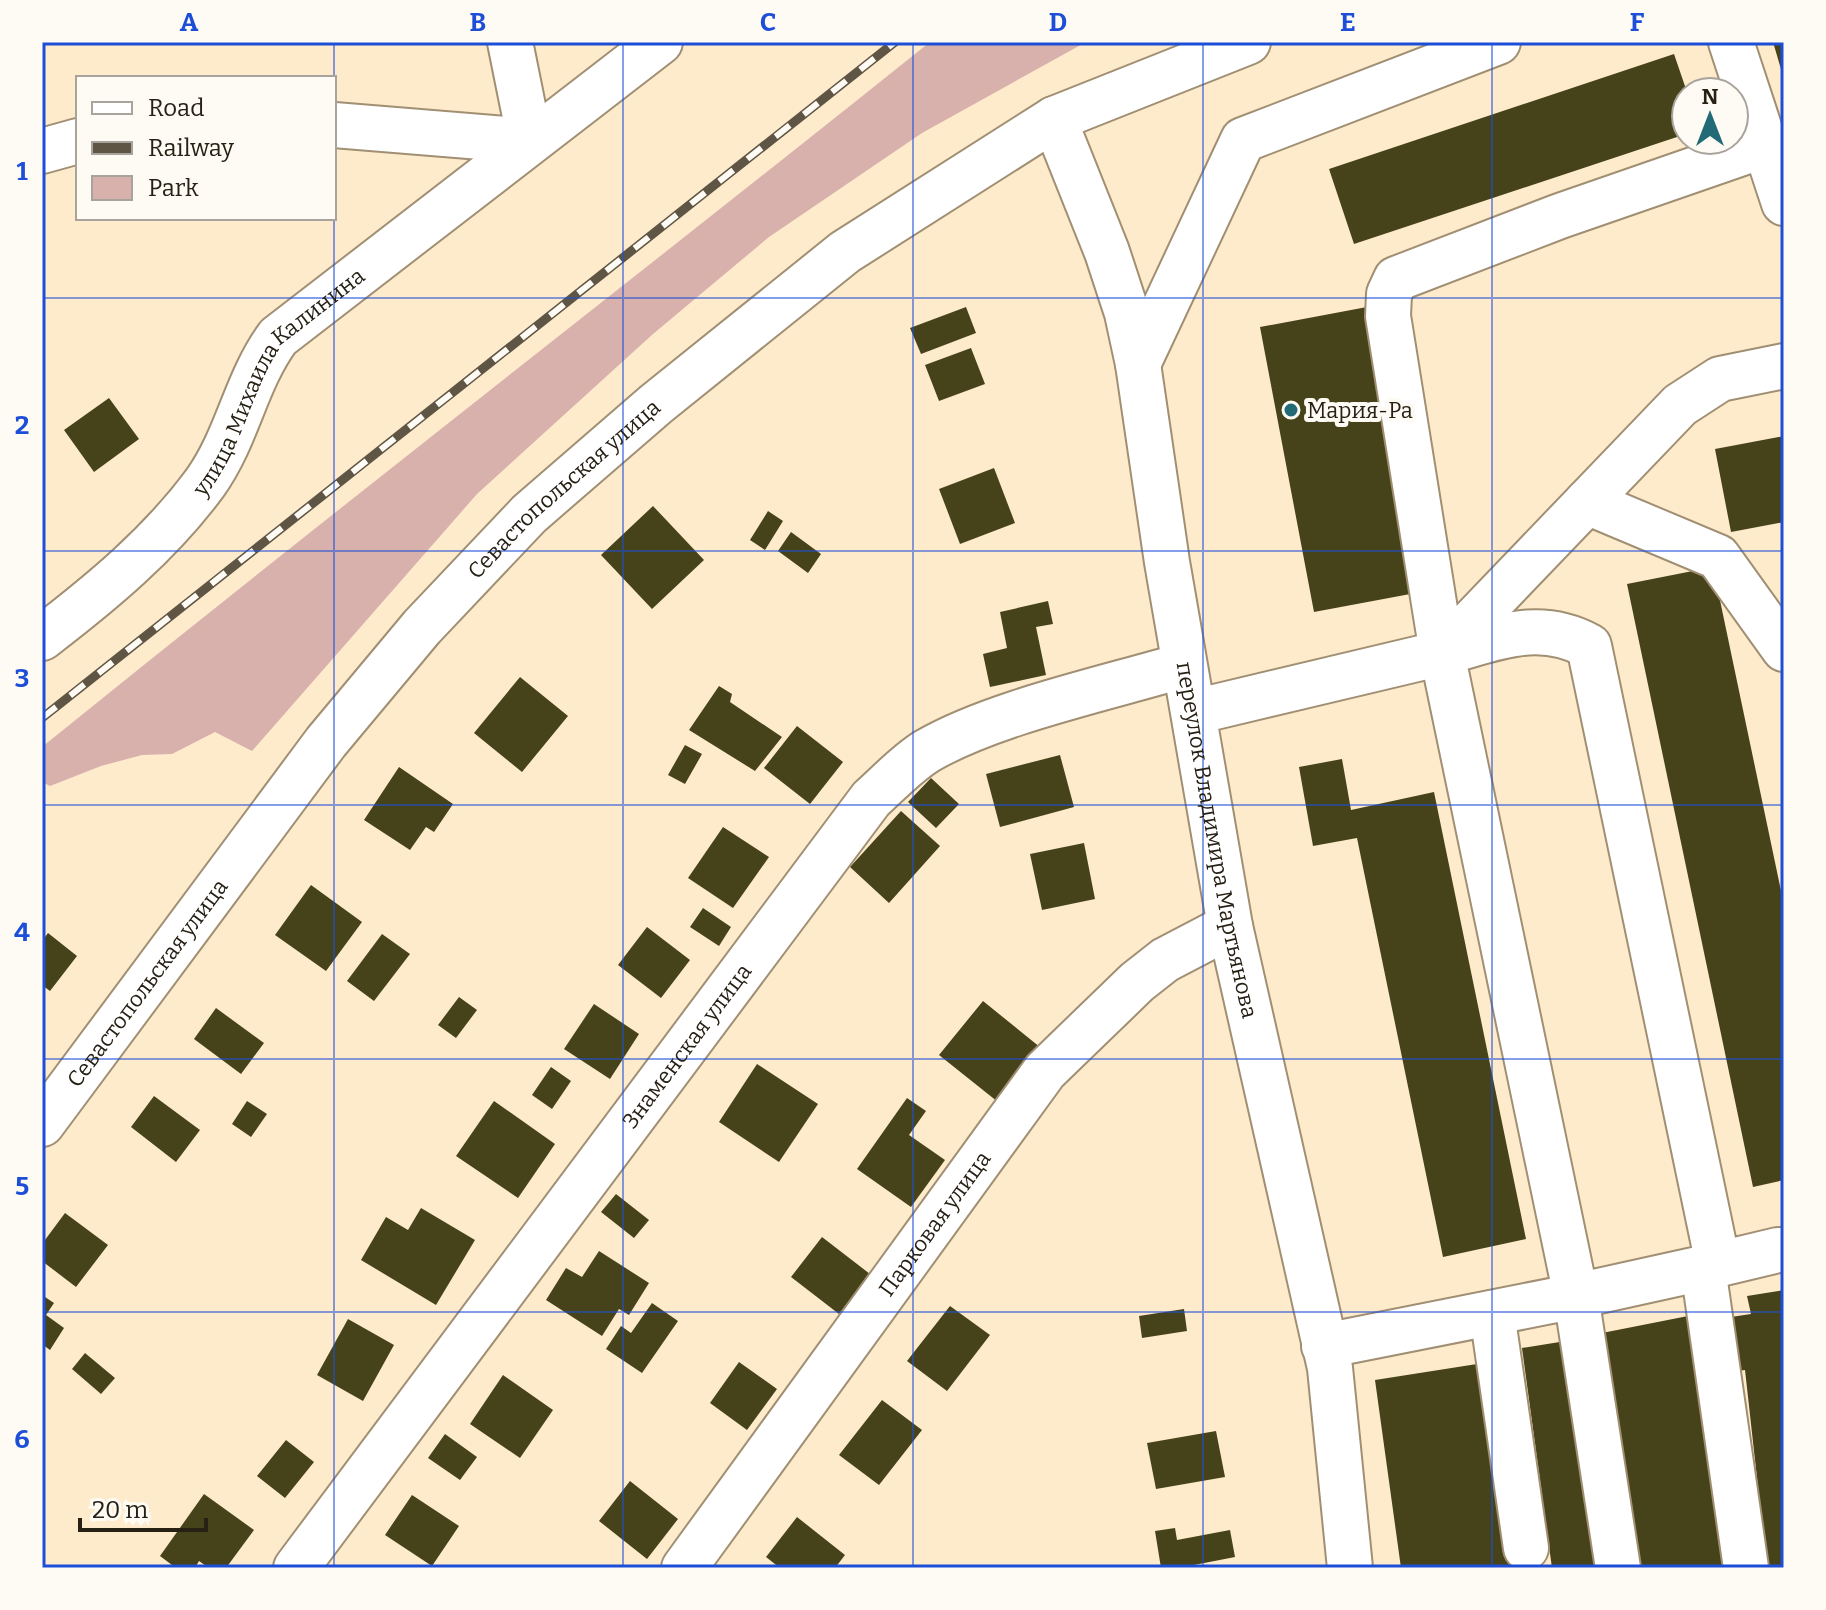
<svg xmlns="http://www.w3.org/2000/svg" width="1826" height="1610" font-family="Bitter,serif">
  <rect width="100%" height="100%" fill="#feebcc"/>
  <path fill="#d8b0ac" d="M 930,42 L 1086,42 L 922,133 L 769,237 L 653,334 L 477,494 L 252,751 L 215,732 L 172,754 L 142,755 L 101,766 L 50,786 L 42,782 L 42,747 C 336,509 635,278 930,42 Z"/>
  <path fill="#46431a" d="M 1773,42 L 1784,42 L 1784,76 L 1783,76 Z
    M 1674,54 L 1687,92 L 1686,134 L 1354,244 L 1329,169 Z
    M 966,307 L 976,333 L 921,354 L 910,328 Z
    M 1367,307 L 1421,592 L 1314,612 L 1260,327 Z
    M 971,348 L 985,384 L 939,401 L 925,365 Z
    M 109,398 L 139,439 L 94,472 L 64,430 Z
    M 1784,436 L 1784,522 L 1731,532 L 1715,449 Z
    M 994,468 L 1015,523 L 960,544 L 939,489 Z
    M 653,506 L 704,560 L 652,609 L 601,555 Z
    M 768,511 L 783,521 L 765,550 L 750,540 Z
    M 791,532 L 821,554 L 808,573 L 778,551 Z
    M 1713,567 L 1784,905 L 1784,1180 L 1753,1187 L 1627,584 Z
    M 1048,601 L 1053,624 L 1036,627 L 1046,675 L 990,687 L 983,654 L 1007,648 L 1000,612 Z
    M 520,677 L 568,716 L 522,772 L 474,733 Z
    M 719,686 L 732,694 L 730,702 L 782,737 L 755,771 L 689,730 Z
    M 797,726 L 843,762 L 810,804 L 764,768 Z
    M 685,745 L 702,754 L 685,784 L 668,775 Z
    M 1060,755 L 1074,807 L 1000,827 L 986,774 Z
    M 1342,759 L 1351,810 L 1434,792 L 1526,1239 L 1443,1257 L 1357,838 L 1313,846 L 1299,767 Z
    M 399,767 L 453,804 L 434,832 L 426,827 L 410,850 L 364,820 Z
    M 931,778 L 959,804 L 936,828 L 908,802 Z
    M 901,811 L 940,846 L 889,903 L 850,867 Z
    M 723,827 L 769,857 L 733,908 L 688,878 Z
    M 1084,843 L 1095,899 L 1042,910 L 1030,854 Z
    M 311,885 L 362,922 L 326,971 L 275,935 Z
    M 703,908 L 731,927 L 719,946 L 690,927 Z
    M 647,927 L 690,960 L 661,998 L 618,965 Z
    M 48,933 L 77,956 L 50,991 L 42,985 L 42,941 Z
    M 382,934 L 410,954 L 374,1001 L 347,981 Z
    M 459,997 L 477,1010 L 456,1038 L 438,1025 Z
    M 983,1001 L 1046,1052 L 1003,1106 L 939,1055 Z
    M 594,1004 L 639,1034 L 610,1079 L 564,1049 Z
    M 216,1008 L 264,1043 L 241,1074 L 194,1039 Z
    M 757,1064 L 818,1104 L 779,1162 L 719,1122 Z
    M 551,1067 L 571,1081 L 552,1109 L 532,1095 Z
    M 154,1096 L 200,1130 L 176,1162 L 131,1127 Z
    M 907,1098 L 926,1111 L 909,1135 L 945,1160 L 911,1207 L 857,1169 Z
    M 247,1101 L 267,1114 L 251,1137 L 232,1124 Z
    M 494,1101 L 555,1144 L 518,1198 L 456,1156 Z
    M 616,1194 L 649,1220 L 634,1238 L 601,1212 Z
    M 421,1208 L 475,1240 L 436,1305 L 361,1260 L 386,1217 L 408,1230 Z
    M 65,1213 L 108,1245 L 76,1287 L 42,1261 L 42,1244 Z
    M 822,1237 L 870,1274 L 839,1314 L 791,1277 Z
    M 599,1251 L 649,1283 L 629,1315 L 619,1309 L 602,1336 L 546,1300 L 566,1268 L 582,1277 Z
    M 1784,1290 L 1784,1568 L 1767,1568 L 1745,1370 L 1738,1371 L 1731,1317 L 1751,1314 L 1747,1296 Z
    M 42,1295 L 54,1303 L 46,1315 L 64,1328 L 50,1350 L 42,1344 Z
    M 652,1303 L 678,1321 L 642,1373 L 606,1349 L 621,1326 L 631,1333 Z
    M 950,1306 L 990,1335 L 947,1391 L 907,1361 Z
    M 1184,1309 L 1187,1331 L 1142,1338 L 1139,1316 Z
    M 1688,1316 L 1723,1568 L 1637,1568 L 1602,1333 Z
    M 348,1319 L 394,1345 L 363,1401 L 317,1375 Z
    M 1572,1340 L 1607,1568 L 1552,1568 L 1522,1348 Z
    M 85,1353 L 115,1378 L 101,1394 L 72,1369 Z
    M 739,1362 L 777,1389 L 747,1430 L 710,1403 Z
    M 1477,1364 L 1500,1460 L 1512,1568 L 1401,1568 L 1375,1380 Z
    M 503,1375 L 553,1410 L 520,1458 L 470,1424 Z
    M 882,1400 L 922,1430 L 879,1485 L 839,1455 Z
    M 1216,1431 L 1225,1477 L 1156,1489 L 1147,1443 Z
    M 445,1434 L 477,1457 L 460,1480 L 428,1458 Z
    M 286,1440 L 314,1462 L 285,1498 L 257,1476 Z
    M 630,1481 L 678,1519 L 647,1559 L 599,1521 Z
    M 204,1494 L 254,1530 L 226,1568 L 209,1568 L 199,1561 L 195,1568 L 176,1568 L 160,1556 Z
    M 412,1495 L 459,1526 L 432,1566 L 385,1535 Z
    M 797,1517 L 845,1555 L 835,1568 L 780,1568 L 766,1557 Z
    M 1175,1528 L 1177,1540 L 1230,1530 L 1235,1557 L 1194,1565 L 1194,1568 L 1161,1568 L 1155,1531 Z"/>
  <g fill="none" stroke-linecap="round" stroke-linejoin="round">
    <defs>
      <g id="minor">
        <path d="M 510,42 L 530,141"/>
        <path d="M 1731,42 L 1784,203"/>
        <path id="s1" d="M 1054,119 L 1107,252 L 1127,313 L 1138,364 L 1167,562 L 1230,926 L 1330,1368 L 1350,1568"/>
        <path d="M 334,125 L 530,141"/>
        <path d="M 42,151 L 78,141"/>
        <path d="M 1138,364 L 1243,140 L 1498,42"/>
        <path d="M 1587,502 L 1718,557 L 1784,649"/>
        <path id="s2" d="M 42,638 C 102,592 160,544 205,483 C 238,437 245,382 278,337 L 660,42"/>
        <path d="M 1442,653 L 1388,316 L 1389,294 L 1396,279 L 1560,216 L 1765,145"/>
        <path d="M 1194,712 L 1442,653 L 1680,405 L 1720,379 L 1784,366"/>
        <path id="s3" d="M 42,1124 L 326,742 L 422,627 L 529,514 L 656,404 L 845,252 L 1054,119 L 1248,42"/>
        <path d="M 1718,1264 L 1589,646 C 1538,618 1495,639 1442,653 L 1576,1296 L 1703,1268 L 1778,1250 L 1784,1250"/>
        <path d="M 1703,1268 L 1746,1568"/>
        <path d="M 1492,1313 L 1526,1548"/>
        <path d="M 1324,1346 L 1576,1296 L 1618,1568"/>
        <path id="s4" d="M 296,1568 L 871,799 C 889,783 906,764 927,751 C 994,712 1108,688 1184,665"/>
        <path id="s5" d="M 684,1568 L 1045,1071 L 1137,982 L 1165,960 L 1230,926"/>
      </g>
    </defs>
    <use href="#minor" stroke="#a18f73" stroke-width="48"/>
    <use href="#minor" stroke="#fff" stroke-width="44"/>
    <defs>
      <path id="rail" d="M 42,718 L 895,42"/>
    </defs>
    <use href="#rail" stroke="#5f5545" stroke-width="9"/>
    <use href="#rail" stroke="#fefaf4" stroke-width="6" stroke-dasharray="18" stroke-linecap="butt"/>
  </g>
  <path fill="none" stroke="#1d4ed8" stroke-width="2" stroke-opacity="0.55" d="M 334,42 L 334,78M 623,42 L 623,1568M 913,42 L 913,1568M 1203,42 L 1203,1568M 1492,42 L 1492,1568M 334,218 L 334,1568M 42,298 L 1784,298M 42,551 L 1784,551M 42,805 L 1784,805M 42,1059 L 1784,1059M 42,1312 L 1784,1312"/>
  <circle fill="#216a76" stroke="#fefaf4" stroke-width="3" cx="1291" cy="410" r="8"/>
  <g text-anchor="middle" stroke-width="8" stroke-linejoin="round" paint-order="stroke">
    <g font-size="22" fill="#272015" stroke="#fefaf4">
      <text dy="8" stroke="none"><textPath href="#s2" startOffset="354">улица Михаила Калинина</textPath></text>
      <text dy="8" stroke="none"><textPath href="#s3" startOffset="824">Севастопольская улица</textPath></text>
      <text dy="8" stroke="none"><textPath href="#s1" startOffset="742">переулок Владимира Мартьянова</textPath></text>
      <text dy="8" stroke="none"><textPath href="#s3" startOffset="176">Севастопольская улица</textPath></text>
      <text dy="8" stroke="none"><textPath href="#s4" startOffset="652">Знаменская улица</textPath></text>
      <text dy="8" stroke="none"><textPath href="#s5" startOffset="426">Парковая улица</textPath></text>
    </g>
    <g font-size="22" fill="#272015" stroke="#fefaf4" text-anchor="start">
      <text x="1307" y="418">Мария-Ра</text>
    </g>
  </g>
  <rect width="1826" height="1610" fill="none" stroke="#fefaf4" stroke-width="88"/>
  <rect x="76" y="76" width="260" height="144" fill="#fefaf4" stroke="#a8a39b" stroke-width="2"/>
  <rect x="92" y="102" width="40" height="12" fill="#ffffff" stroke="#a8a39b" stroke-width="2"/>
  <text x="148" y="116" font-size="24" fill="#272015">Road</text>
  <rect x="92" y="142" width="40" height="12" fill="#5f5545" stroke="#a8a39b" stroke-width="2"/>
  <text x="148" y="156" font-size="24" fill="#272015">Railway</text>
  <rect x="92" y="176" width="40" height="24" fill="#d8b0ac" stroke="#a8a39b" stroke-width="2"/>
  <text x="148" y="196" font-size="24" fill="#272015">Park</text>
  <g transform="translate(1710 116)"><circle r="38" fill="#fefaf4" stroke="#a8a39b" stroke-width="2"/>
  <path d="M0-6L14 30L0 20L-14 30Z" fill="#216a76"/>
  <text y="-12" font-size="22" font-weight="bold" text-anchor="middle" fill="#272015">N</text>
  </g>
  <path d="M80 1518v12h126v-12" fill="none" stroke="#272015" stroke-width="4"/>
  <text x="92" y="1518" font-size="24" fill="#272015" stroke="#fefaf4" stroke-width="6" paint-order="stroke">20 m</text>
  <rect x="44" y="44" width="1738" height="1522" fill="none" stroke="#1d4ed8" stroke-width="3"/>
  <g font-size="26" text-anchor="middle" font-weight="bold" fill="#1d4ed8">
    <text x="189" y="31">A</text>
    <text x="478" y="31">B</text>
    <text x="768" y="31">C</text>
    <text x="1058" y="31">D</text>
    <text x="1348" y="31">E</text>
    <text x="1637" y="31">F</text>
    <text x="22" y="180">1</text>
    <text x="22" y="434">2</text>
    <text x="22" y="687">3</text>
    <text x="22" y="941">4</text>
    <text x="22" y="1195">5</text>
    <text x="22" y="1448">6</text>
  </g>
</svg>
